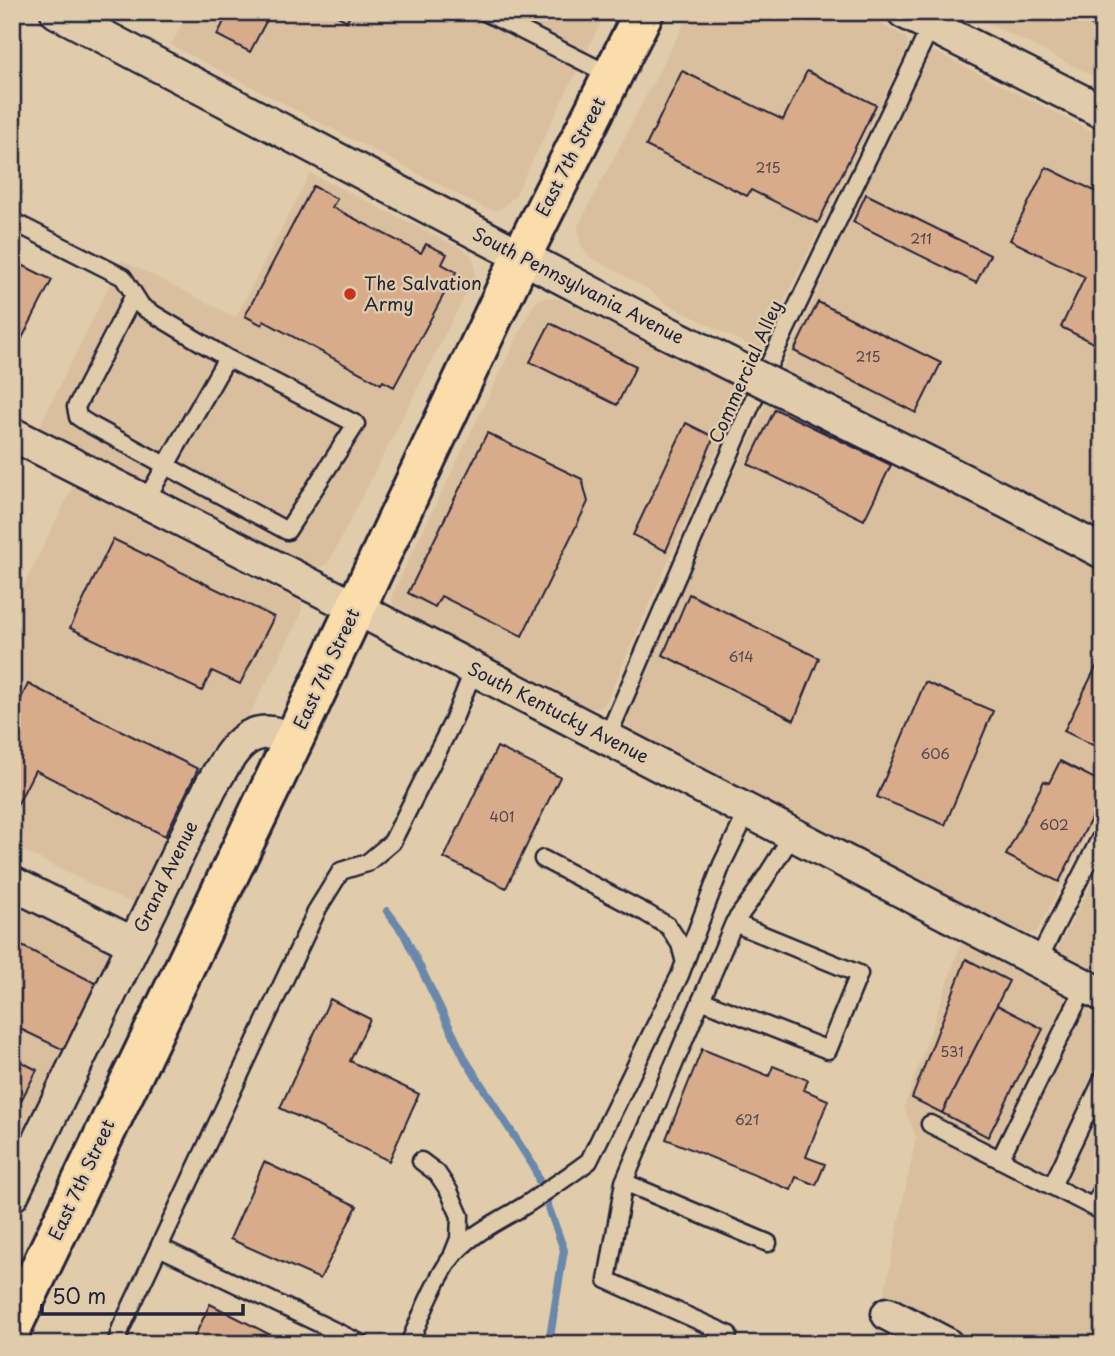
<svg xmlns="http://www.w3.org/2000/svg" width="1115" height="1356" font-family="'Playpen Sans',sans-serif">
  <rect width="100%" height="100%" fill="#e0ccaa"/>
  <filter id="ink" filterUnits="userSpaceOnUse"><feTurbulence type="fractalNoise" baseFrequency=".0143" numOctaves="2"/><feDisplacementMap in="SourceGraphic" scale="14" xChannelSelector="R" yChannelSelector="G"/><feConvolveMatrix kernelMatrix="1 2 1 2 8 2 1 2 1" color-interpolation-filters="sRGB"/></filter>
  <g filter="url(#ink)">
    <path fill="#dabf9f" d="M 188,12 L 606,12 L 515,196 L 501,209 L 493,210 L 484,208 L 171,45 Z
      M 690,12 L 857,12 L 904,36 L 908,42 L 906,52 L 760,351 L 665,303 L 648,289 L 593,259 L 588,255 L 580,243 L 578,226 Z
      M 966,12 L 1103,12 L 1103,81 Z
      M 930,52 L 936,52 L 1103,137 L 1103,804 L 1039,928 L 1035,933 L 1028,934 L 1022,932 L 630,730 L 626,725 L 625,718 L 626,711 L 925,56 Z
      M 310,173 L 465,250 L 472,256 L 475,266 L 475,276 L 330,560 L 325,566 L 320,568 L 311,568 L 38,429 L 122,260 L 236,317 Z
      M 545,297 L 559,299 L 744,390 L 608,698 L 603,706 L 598,708 L 592,708 L 586,706 L 399,612 L 394,606 L 392,601 L 392,594 L 531,309 L 538,300 Z
      M 73,486 L 299,601 L 302,605 L 300,617 L 244,725 L 139,901 L 133,902 L 116,897 L 12,845 L 12,609 Z
      M 1103,861 L 1103,973 L 1057,950 Z
      M 12,891 L 123,946 L 12,1172 Z
      M 962,940 L 1103,1012 L 1103,1344 L 979,1344 L 884,1295 L 916,1137 L 904,1107 Z
      M 876,1329 L 904,1344 L 872,1344 Z"/>
    <g fill="none" stroke-linecap="round" stroke-linejoin="round">
      <path stroke="#6988ab" stroke-width="8" d="M 387,911 L 404,934 L 466,1061 L 534,1167 L 564,1250 L 550,1337 L 548,1344"/>
    </g>
    <path fill="#d8ac8b" stroke="#22223b" stroke-width="2" d="M 229,12 L 271,12 L 250,52 L 217,35 Z
      M 330,12 L 351,12 L 347,21 Z
      M 682,71 L 783,120 L 807,71 L 876,105 L 818,223 L 751,190 L 747,196 L 646,146 Z
      M 1046,167 L 1103,195 L 1103,348 L 1061,327 L 1085,277 L 1010,240 Z
      M 313,186 L 337,199 L 332,207 L 421,253 L 426,244 L 447,254 L 442,264 L 456,272 L 394,387 L 383,381 L 381,384 L 264,321 L 262,325 L 245,316 Z
      M 866,194 L 990,255 L 976,283 L 853,222 Z
      M 12,260 L 52,280 L 16,350 L 12,349 Z
      M 818,302 L 941,363 L 916,413 L 794,351 Z
      M 550,323 L 636,366 L 617,405 L 530,362 Z
      M 775,409 L 891,465 L 864,520 L 748,464 Z
      M 686,423 L 714,437 L 666,551 L 633,535 Z
      M 487,433 L 582,479 L 588,502 L 522,636 L 441,596 L 435,607 L 408,593 Z
      M 113,539 L 274,617 L 240,684 L 212,671 L 202,691 L 70,628 Z
      M 689,594 L 819,658 L 794,720 L 663,655 Z
      M 1096,667 L 1103,670 L 1103,750 L 1064,731 Z
      M 925,682 L 993,711 L 945,825 L 877,797 Z
      M 28,684 L 198,769 L 165,836 L 35,770 L 12,815 L 12,717 Z
      M 497,747 L 560,777 L 506,888 L 444,858 Z
      M 1060,761 L 1103,783 L 1103,795 L 1059,882 L 1006,855 L 1044,781 L 1049,783 Z
      M 12,941 L 99,985 L 66,1051 L 12,1025 Z
      M 966,959 L 1009,981 L 942,1113 L 912,1098 Z
      M 330,999 L 370,1019 L 350,1061 L 419,1094 L 389,1161 L 280,1108 Z
      M 997,1005 L 1043,1029 L 988,1137 L 942,1113 Z
      M 702,1049 L 769,1076 L 773,1066 L 808,1080 L 804,1090 L 828,1100 L 806,1157 L 825,1164 L 816,1185 L 796,1177 L 791,1190 L 666,1139 Z
      M 12,1057 L 37,1070 L 12,1118 Z
      M 264,1162 L 357,1206 L 320,1279 L 230,1239 Z
      M 210,1304 L 288,1344 L 191,1344 Z"/>
    <g fill="none" stroke-linecap="round" stroke-linejoin="round">
      <defs>
        <path id="service" d="M 485,12 L 612,76
          M 1086,12 L 1103,21
          M 12,221 L 123,277 L 142,307 L 227,358
          M 134,295 L 76,407 L 78,417 L 89,424 L 287,531 L 356,424 L 227,358 L 165,467 L 145,501
          M 607,738 L 765,373 L 931,26
          M 543,859 L 646,913 L 668,926 L 680,944 L 685,963
          M 1037,962 L 1103,833
          M 701,1000 L 828,1050 L 859,974 L 734,923
          M 930,1124 L 1103,1212
          M 1000,1159 L 1085,986
          M 421,1161 L 437,1173 L 449,1191 L 460,1216 L 459,1239 L 453,1254
          M 624,1182 L 607,1280 L 728,1334
          M 1052,1186 L 1103,1079
          M 1093,1207 L 1103,1189
          M 768,1243 L 624,1182 L 734,923 L 755,894 L 793,834
          M 159,1247 L 362,1344
          M 116,1344 L 121,1328 L 318,908 L 341,871 L 367,863 L 392,842 L 453,721 L 474,669
          M 409,1344 C 421,1316 433,1286 449,1261 C 468,1234 500,1221 527,1204 C 548,1190 569,1176 589,1161 L 680,975 L 722,864 L 748,811"/>
        <path id="minor" d="M 57,12 L 654,326
          M 904,12 L 1103,112
          M 12,434 L 356,608 L 1103,995
          M 12,883 L 134,944
          M 12,1195 L 211,786 C 225,764 240,728 272,733 C 279,734 287,737 294,739
          M 888,1314 L 946,1344"/>
        <path id="primary" d="M 12,1327 L 294,739 L 521,257 L 644,12"/>
      </defs>
      <use href="#service" stroke="#22223b" stroke-width="21"/>
      <use href="#minor" stroke="#22223b" stroke-width="37"/>
      <use href="#primary" stroke="#22223b" stroke-width="44"/>
      <use href="#service" stroke="#e0ccaa" stroke-width="16"/>
      <use href="#minor" stroke="#e0ccaa" stroke-width="32"/>
      <use href="#primary" stroke="#faddab" stroke-width="38"/>
      <defs>
        <path id="minor-bridge" d="M 654,326 L 1009,503 L 1103,552"/>
      </defs>
      <use href="#minor-bridge" stroke="#22223b" stroke-width="37" stroke-linecap="butt"/>
      <use href="#minor-bridge" stroke="#e0ccaa" stroke-width="32"/>
    </g>
  </g>
  <circle fill="#c8321e" stroke="#e0ccaa" stroke-width="2.5" cx="350" cy="294" r="7"/>
  <g text-anchor="middle" stroke-width="5" stroke-linejoin="round" paint-order="stroke">
    <g font-size="14" fill="#50444f">
      <text x="768" y="173">215</text>
      <text x="921" y="244">211</text>
      <text x="868" y="362">215</text>
      <text x="741" y="662">614</text>
      <text x="935" y="759">606</text>
      <text x="502" y="822">401</text>
      <text x="1054" y="830">602</text>
      <text x="952" y="1057">531</text>
      <text x="747" y="1125">621</text>
    </g>
    <g font-size="18" fill="#22223b" stroke="#e0ccaa">
      <text transform="translate(571 157) rotate(-63)" y="6">East 7th Street</text>
      <text transform="translate(578 286) rotate(27)" y="6">South Pennsylvania Avenue</text>
      <text transform="translate(746 372) rotate(-66)" y="6">Commercial Alley</text>
      <text transform="translate(327 669) rotate(-65)" y="6">East 7th Street</text>
      <text transform="translate(558 713) rotate(27)" y="6">South Kentucky Avenue</text>
      <text transform="translate(166 877) rotate(-64)" y="6">Grand Avenue</text>
      <text transform="translate(82 1180) rotate(-65)" y="6">East 7th Street</text>
    </g>
    <g font-size="18" fill="#22223b" stroke="#e0ccaa" text-anchor="start">
      <text x="364" y="290">The Salvation<tspan x="364" dy="21">Army</tspan></text>
    </g>
  </g>
  <rect width="1115" height="1356" fill="none" stroke="#e0ccaa" stroke-width="42"/>
  <rect x="21" y="21" width="1073" height="1314" fill="none" stroke="#22223b" stroke-width="2.5" filter="url(#ink)"/>
  <path d="M42 1304v10h201v-10" fill="none" stroke="#22223b" stroke-width="3.5"/>
  <text x="52" y="1304" font-size="21" fill="#22223b" stroke="#e0ccaa" stroke-width="5" paint-order="stroke">50 m</text>
</svg>
